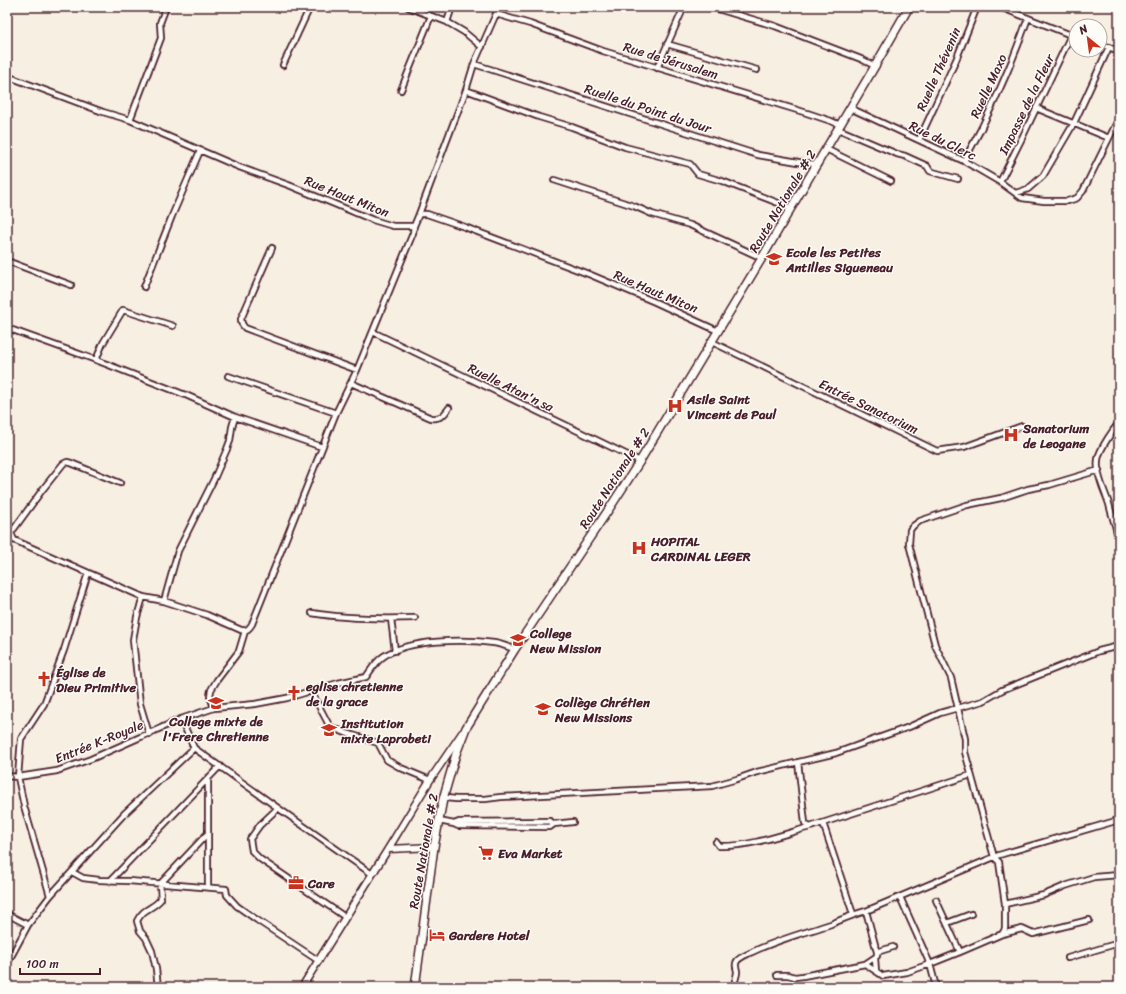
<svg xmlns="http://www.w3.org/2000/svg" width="1126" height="994" font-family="Sriracha,sans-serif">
  <rect width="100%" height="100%" fill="#f8efe3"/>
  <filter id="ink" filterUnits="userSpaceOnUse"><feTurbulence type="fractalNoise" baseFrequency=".025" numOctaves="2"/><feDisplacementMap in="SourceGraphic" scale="8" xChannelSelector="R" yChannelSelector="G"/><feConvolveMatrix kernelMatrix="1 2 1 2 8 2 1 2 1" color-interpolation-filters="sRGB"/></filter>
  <g filter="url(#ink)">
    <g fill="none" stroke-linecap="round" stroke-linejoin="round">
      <defs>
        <path id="street" d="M 408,7 L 447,22 L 464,32 L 482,47
          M 711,7 L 775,26 L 861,59 L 875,66
          M 1000,7 L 1076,37
          M 496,14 L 530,24 L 603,51 L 807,113 L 831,121 L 840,125
          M 447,22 L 452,7
          M 667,44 L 757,70
          M 1100,44 L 1119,51
          M 474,64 L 758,155 L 804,163 L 818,164
          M 283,65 L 310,7
          M 657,68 L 684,7
          M 7,76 L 103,112 L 130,120 L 239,167 L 291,186 L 373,220 L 393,226 L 414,226 L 419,214 L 427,214 L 462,226 L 591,275 L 655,302 L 718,331
          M 401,90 L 431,16
          M 466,90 L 539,117 L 572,127 L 625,147 L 690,164 L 698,174 L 722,181 L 791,208
          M 850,108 L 964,161 L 1000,182 L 1022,198 L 1044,201 L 1068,201 L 1077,198 L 1083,191 L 1119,118
          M 1036,108 L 1109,138
          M 130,120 L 161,38 L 160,23 L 166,7
          M 838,129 L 897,154 L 905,156 L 927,166 L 930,171 L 933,172 L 958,179
          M 919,140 L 956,60 L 977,7
          M 826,149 L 891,181
          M 964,161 C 989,116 1011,67 1028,18
          M 554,180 L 634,206 L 652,214 L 690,225 L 762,258
          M 1000,182 L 1024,134 L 1071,35
          M 1016,193 L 1028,189 L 1043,176 L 1074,123 L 1109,47
          M 419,214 L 466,90 L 474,64 L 499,7
          M 272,248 L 241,319 C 241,323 242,325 245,328 L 357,370
          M 7,261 L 71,285
          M 144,287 L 172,216 L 200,151
          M 7,328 L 96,360 L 188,396 L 235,417 L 322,447
          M 373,332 L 640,461
          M 712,342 L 937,451 L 964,447 L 1022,426
          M 96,360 L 103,343 L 123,310 L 173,326
          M 228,376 L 336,413
          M 351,383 L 431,418 C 441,419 444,415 449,408
          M 1119,423 C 1112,431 1103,445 1099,455 C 1094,471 1104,489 1109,504 C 1112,516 1116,528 1119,540
          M 120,483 L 71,463 L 67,462 L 63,464 L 43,489 L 11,533 L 14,540 L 143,597 L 137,617 L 133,640 L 140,704 L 149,734
          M 143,597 L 164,601 L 207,615 L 241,630 C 247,631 249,629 252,624 L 336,413 L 357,370 L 413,233 L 414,226
          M 164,601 L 178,551 L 214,479 L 227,449 L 230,441 L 232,427 L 235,417
          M 312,613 C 346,619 380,619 415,618
          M 391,619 L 395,651
          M 311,691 L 330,727 L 346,733 L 378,743 L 387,760 L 401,768 L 430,780
          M 214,708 L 210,696 L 211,690 L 217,680 L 239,651 L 245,631
          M 181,719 L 194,748 L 278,808 L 372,874
          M 798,762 L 805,823 L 807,825 L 810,827 L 971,775
          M 7,776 L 18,777 L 57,771 L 91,759 L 181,719 L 214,708 L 255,704 L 287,698 L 338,683 L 366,677 C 371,670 376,661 384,656 C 410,639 464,639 494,643 C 501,644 508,647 515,649
          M 443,799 L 446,798 L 456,799 L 485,799 L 501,797 L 712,786 L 737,779 L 757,772 L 836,753 L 909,727 L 940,713 L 983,701 L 1002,690 L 1099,651 L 1119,646
          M 278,808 L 260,825 L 250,839 L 252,851 L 260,859 L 345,917
          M 439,821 L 454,824 L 458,826 L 550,827 L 554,824 L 573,822
          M 823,823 L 853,914
          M 454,824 L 459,822 L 550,821 L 554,824
          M 716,842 L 719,846 C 749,847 781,835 810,827
          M 72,872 L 83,878 L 99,880 L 129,881 L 226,889 L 227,895 L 237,906 L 257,920 L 319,961
          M 110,881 L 220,766
          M 208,887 L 208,778
          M 50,896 L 24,806 L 18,777 L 21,739 L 44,704 L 64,650 L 88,573
          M 900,897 L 930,964 L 960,952 L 1002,934
          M 936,900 L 960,952
          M 1005,904 L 1044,895 L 1065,886 L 1094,877 L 1119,875
          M 866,911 L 877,952 L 893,947
          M 7,914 L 28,925
          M 1089,920 L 1033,934 L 1022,929 L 1002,934 L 1004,931 L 1005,928 L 1005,904 L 999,862 L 994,857 L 965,752 L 965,739 L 951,678 L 935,645 L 909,544 L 910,530 L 913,526 L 920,521 L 967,505 L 1001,498 L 1028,489 L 1049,485 L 1099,470
          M 947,923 L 971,914
          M 877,952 L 877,956 L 865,964 L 883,976 L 907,972 L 930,964 L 936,987
          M 875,958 L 876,971
          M 1068,958 L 1119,943
          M 7,964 L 28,925 L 50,896 L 124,814 L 194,748
          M 777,975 L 788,975 L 795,977 L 803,976 L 865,964
          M 158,987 L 156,969 L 152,951 L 146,938 L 140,931 L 137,921 C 144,907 152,910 161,899 L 160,884 L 208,833
          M 734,987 C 734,980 737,977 737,972 C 737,968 734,965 737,961 C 740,957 746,955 750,953 C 776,940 804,933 831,924 C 843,919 854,914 866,911 L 999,855 L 1119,820"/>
        <path id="secondary" d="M 388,849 L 434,847
          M 302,987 L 388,849 L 430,780 L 462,733"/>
        <path id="primary" d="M 415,987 L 434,847 L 443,799 L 456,754 L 466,728 L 515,649 L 611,506 L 640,461 L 762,258 L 791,208 L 875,66 L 909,7"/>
      </defs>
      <use href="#street" stroke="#4a1f2b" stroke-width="8"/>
      <use href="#secondary" stroke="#4a1f2b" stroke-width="9"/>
      <use href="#primary" stroke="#4a1f2b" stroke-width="10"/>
      <use href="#street" stroke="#fdfcf7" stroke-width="4.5"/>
      <use href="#secondary" stroke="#fdfcf7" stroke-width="6"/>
      <use href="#primary" stroke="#fdfcf7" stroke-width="7"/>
    </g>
  </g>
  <defs>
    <symbol id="school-bare" viewBox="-9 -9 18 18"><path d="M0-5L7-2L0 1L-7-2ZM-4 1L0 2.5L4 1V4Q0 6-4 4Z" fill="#c8321e" stroke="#fdfcf7" stroke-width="2.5" paint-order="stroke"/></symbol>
    <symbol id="hospital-bare" viewBox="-9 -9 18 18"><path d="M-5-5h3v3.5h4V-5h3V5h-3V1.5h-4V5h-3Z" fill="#c8321e" stroke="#fdfcf7" stroke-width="2.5" paint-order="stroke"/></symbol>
    <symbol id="church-bare" viewBox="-9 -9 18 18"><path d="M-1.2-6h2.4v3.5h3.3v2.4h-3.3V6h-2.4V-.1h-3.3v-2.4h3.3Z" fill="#c8321e" stroke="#fdfcf7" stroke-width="2.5" paint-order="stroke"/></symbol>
    <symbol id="supermarket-bare" viewBox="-9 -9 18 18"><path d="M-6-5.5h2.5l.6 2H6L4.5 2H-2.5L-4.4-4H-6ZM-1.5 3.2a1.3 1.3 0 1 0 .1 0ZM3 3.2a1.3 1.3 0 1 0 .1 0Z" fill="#c8321e" stroke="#fdfcf7" stroke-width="2.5" paint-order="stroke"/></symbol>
    <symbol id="office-bare" viewBox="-9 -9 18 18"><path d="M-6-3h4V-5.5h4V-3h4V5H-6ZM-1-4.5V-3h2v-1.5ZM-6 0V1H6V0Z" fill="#c8321e" stroke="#fdfcf7" stroke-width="2.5" paint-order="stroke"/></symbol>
    <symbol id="hotel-bare" viewBox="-9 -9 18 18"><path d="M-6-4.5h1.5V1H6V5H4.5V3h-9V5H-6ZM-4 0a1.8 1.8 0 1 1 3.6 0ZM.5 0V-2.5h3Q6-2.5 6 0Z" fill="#c8321e" stroke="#fdfcf7" stroke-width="2.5" paint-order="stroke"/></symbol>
  </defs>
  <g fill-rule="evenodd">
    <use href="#school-bare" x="763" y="248" width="22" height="22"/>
    <use href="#hospital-bare" x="664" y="395" width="22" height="22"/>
    <use href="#hospital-bare" x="1000" y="424" width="22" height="22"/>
    <use href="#hospital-bare" x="628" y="537" width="22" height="22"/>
    <use href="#school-bare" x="507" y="629" width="22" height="22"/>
    <use href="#church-bare" x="33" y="668" width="22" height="22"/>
    <use href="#church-bare" x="283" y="682" width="22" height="22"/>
    <use href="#school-bare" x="205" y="692" width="22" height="22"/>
    <use href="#school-bare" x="532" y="698" width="22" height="22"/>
    <use href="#school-bare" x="318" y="719" width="22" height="22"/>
    <use href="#supermarket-bare" x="475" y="842" width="22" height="22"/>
    <use href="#office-bare" x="285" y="872" width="22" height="22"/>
    <use href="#hotel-bare" x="426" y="924" width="22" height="22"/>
  </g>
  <g text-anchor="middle" stroke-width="3" stroke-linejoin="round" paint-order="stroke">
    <g font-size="13" fill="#4a1f2b" stroke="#fdfcf7">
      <text transform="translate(671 60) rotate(17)" y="5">Rue de Jérusalem</text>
      <text transform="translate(938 69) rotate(-66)" y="5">Ruelle Thévenin</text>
      <text transform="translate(988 86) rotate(-65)" y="5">Ruelle Maxo</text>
      <text transform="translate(1026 104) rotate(-64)" y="5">Impasse de la Fleur</text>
      <text transform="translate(648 108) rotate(18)" y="5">Ruelle du Point du Jour</text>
      <text transform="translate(943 140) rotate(26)" y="5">Rue du Clerc</text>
      <text transform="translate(347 196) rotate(22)" y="5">Rue Haut Miton</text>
      <text transform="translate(782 201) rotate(-59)" y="5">Route Nationale # 2</text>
      <text transform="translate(656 291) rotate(23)" y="5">Rue Haut Miton</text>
      <text transform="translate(511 387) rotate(26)" y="5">Ruelle Atan'n sa</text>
      <text transform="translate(869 406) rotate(26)" y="5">Entrée Sanatorium</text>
      <text transform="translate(614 478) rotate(-57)" y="5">Route Nationale # 2</text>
      <text transform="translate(99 741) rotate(-22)" y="5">Entrée K-Royale</text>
      <text transform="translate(423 851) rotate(-80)" y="5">Route Nationale # 2</text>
    </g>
    <g font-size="13" font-weight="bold" fill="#4a1f2b" stroke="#fdfcf7" text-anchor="start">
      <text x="786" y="257">Ecole les Petites<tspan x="786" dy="15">Antilles Sigueneau</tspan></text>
      <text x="687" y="404">Asile Saint<tspan x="687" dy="15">Vincent de Paul</tspan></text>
      <text x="1023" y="433">Sanatorium<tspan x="1023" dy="15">de Leogane</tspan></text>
      <text x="651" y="546">HOPITAL<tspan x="651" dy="15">CARDINAL LEGER</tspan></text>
      <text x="530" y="638">College<tspan x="530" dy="15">New Mission</tspan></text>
      <text x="56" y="677">Église de<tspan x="56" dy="15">Dieu Primitive</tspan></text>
      <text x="306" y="691">eglise chretienne<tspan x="306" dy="15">de la grace</tspan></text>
      <text x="555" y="707">Collège Chrétien<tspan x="555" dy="15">New Missions</tspan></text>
      <text x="216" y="726" text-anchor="middle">College mixte de<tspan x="216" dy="15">l'Frere Chretienne</tspan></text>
      <text x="341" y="728">Institution<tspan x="341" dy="15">mixte Laprobeti</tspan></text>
      <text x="498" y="858">Eva Market</text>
      <text x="308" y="888">Care</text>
      <text x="449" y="940">Gardere Hotel</text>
    </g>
  </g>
  <rect width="1126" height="994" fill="none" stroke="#fdfcf7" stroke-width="24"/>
  <rect x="12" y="12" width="1102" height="970" fill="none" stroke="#4a1f2b" stroke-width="1.5" filter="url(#ink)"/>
  <g transform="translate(1088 38) rotate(331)"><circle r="19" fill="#fdfcf7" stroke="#b5a4a5"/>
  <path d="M0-3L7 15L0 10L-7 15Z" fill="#c8321e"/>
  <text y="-6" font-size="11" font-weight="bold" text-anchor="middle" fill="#4a1f2b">N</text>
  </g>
  <path d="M20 968v6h80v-6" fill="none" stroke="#4a1f2b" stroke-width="2"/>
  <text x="26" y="968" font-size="12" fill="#4a1f2b" stroke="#fdfcf7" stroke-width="3" paint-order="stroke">100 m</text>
</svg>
